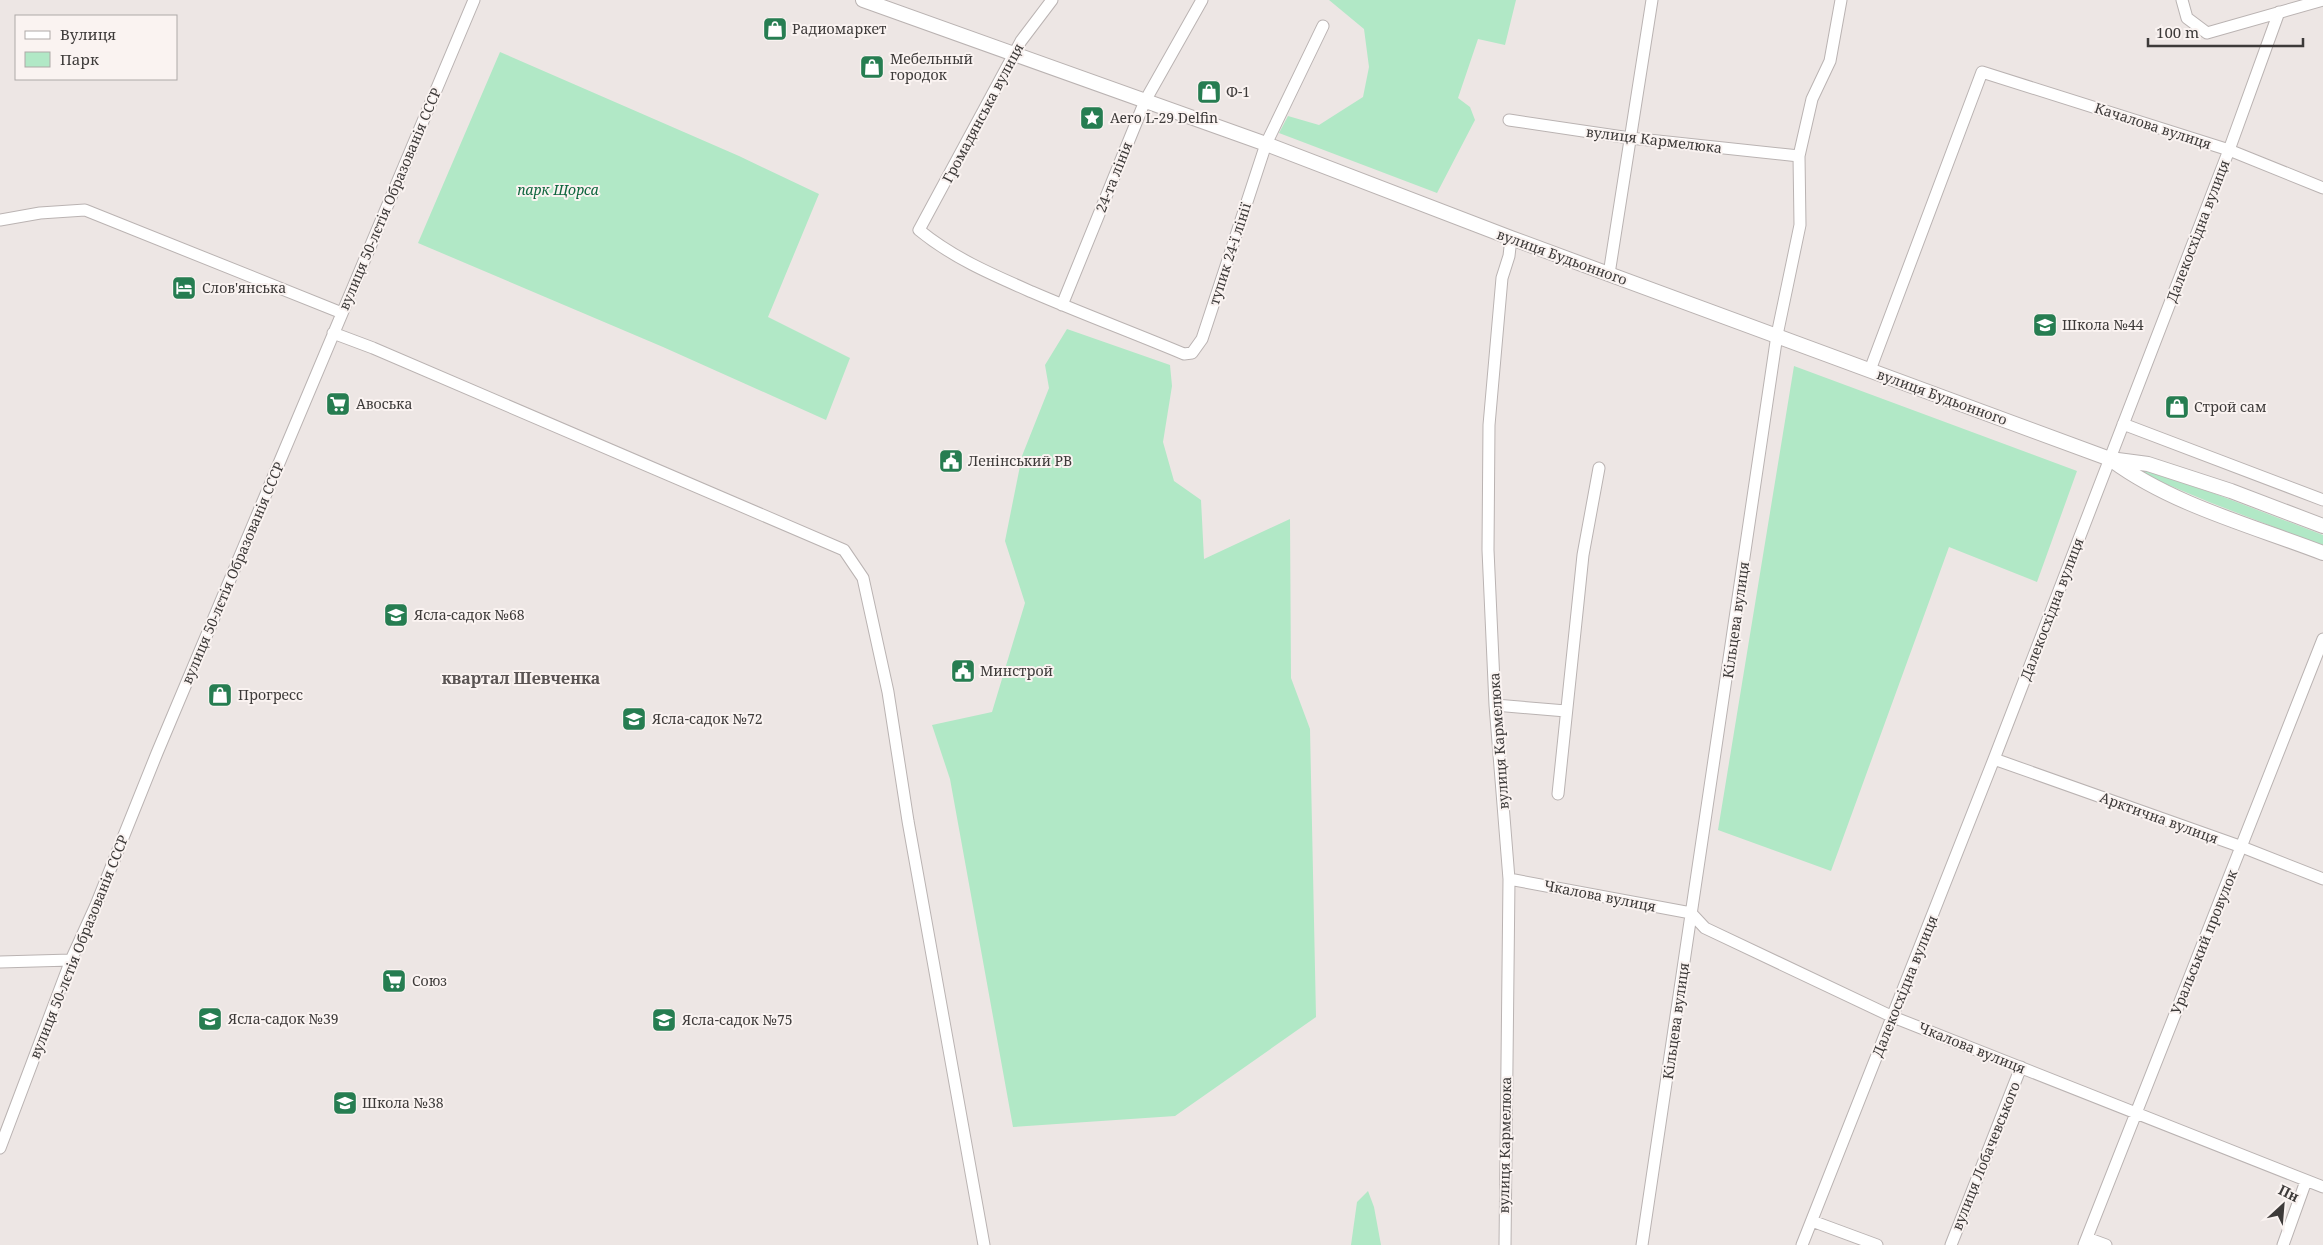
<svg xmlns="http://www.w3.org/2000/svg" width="2323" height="1245" font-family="'Noto Serif',serif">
  <rect width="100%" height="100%" fill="#ede6e4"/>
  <path fill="#b1e8c6" d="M 1329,0 L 1516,0 L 1505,45 L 1478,39 L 1458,98 L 1470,107 L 1475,120 L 1437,193 L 1279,133 L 1288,116 L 1319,125 L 1363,97 L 1369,67 L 1364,29 Z
    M 500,52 L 739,156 L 819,194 L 768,317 L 850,358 L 826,420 L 663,347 L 418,243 Z
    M 1067,329 L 1170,365 L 1172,386 L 1163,442 L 1174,481 L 1201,500 L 1204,559 L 1290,519 L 1291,678 L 1310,729 L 1316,1017 L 1175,1116 L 1013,1127 L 950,779 L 932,725 L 992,712 L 1025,603 L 1005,541 L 1022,456 L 1049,388 L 1045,365 Z
    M 1794,366 L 2077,471 L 2037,582 L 1949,547 L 1831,871 L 1718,830 Z
    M 2137,468 L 2213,493 L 2323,535 L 2323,546 L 2209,502 L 2135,471 Z
    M 1368,1191 L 1374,1207 L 1381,1245 L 1351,1245 L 1357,1202 Z"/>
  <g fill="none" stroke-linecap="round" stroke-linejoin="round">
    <defs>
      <path id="minor" d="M 1052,0 L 1021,41 L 919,230 C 953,258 993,275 1032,292 C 1083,314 1134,333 1184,354 L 1192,353 L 1202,339 L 1266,144 L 1323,26
        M 2182,0 L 2187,18 L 2207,33 L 2323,0
        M 1509,120 L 1630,138 L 1799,156
        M 0,220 L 40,213 L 85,210 L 342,313
        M 1609,274 L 1652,0
        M 1062,305 L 1145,101 L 1202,0
        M 333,333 L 373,348 L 844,550 L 863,578 L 888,692 L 908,821 L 984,1245
        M 1870,370 L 1982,72 L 2229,150 L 2323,188
        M 2123,424 L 2323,500
        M 1495,705 L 1566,711
        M 1994,759 L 2242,847 L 2323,879
        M 1558,794 L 1583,555 L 1599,468
        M 1509,879 L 1691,913 L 1705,928 L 1893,1017 L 2323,1187
        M 0,962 L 71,960
        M 0,1148 L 71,960 L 96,905 L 157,753 L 474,0
        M 1812,1221 L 1877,1245
        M 2087,1238 L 2106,1245
        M 1505,1245 L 1509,879 L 1495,705 L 1488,550 L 1489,425 L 1502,278 L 1509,256 L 1511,238
        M 1642,1245 L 1777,335 L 1800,225 L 1799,156 L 1812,99 L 1830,61 L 1841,0
        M 1802,1245 L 1994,759 L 2229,150 L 2279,12
        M 1951,1245 L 2021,1067
        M 2084,1245 L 2323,639
        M 2283,1245 L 2306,1181"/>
      <path id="major" d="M 863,0 L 1266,144 L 1511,238 L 2110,459 L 2148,464 L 2231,491 L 2323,526
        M 2113,461 C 2173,505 2253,526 2323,553"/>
    </defs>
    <use href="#minor" stroke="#bab3b2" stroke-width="13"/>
    <use href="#major" stroke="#bab3b2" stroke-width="16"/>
    <use href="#minor" stroke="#fff" stroke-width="11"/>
    <use href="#major" stroke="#fff" stroke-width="14"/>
  </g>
  <defs>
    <symbol id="shop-square" viewBox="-11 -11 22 22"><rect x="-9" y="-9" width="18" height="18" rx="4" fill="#267d51" stroke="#faf3f1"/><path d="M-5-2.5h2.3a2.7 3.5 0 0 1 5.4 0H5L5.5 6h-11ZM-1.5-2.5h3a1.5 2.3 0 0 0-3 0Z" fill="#fff"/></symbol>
    <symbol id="sight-square" viewBox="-11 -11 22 22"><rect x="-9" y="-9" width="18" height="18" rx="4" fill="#267d51" stroke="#faf3f1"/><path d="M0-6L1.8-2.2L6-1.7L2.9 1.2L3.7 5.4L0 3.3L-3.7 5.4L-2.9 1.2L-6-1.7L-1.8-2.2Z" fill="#fff"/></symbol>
    <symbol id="hotel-square" viewBox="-11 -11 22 22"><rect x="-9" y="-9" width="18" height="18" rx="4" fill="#267d51" stroke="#faf3f1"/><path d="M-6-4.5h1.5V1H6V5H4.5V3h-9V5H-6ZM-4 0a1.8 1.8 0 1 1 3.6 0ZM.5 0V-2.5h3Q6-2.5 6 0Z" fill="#fff"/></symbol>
    <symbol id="school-square" viewBox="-11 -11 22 22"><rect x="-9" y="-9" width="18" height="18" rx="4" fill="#267d51" stroke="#faf3f1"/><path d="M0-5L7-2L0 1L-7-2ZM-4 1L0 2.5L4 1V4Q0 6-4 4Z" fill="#fff"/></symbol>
    <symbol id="supermarket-square" viewBox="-11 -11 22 22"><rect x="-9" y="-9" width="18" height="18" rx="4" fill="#267d51" stroke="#faf3f1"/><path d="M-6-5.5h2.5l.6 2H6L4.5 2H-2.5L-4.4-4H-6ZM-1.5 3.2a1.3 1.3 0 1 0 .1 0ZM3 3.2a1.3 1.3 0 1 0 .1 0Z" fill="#fff"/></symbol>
    <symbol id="civic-square" viewBox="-11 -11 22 22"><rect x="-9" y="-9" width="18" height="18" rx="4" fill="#267d51" stroke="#faf3f1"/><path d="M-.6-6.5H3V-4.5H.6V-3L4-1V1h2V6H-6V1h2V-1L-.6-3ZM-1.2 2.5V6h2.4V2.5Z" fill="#fff"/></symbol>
  </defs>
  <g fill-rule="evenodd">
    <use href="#shop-square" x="761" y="15" width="28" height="28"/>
    <use href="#shop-square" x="858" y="53" width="28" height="28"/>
    <use href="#shop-square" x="1195" y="78" width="28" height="28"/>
    <use href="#sight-square" x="1078" y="104" width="28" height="28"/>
    <use href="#hotel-square" x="170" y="274" width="28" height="28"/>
    <use href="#school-square" x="2031" y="311" width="28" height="28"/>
    <use href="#supermarket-square" x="324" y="390" width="28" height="28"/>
    <use href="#shop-square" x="2163" y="393" width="28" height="28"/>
    <use href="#civic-square" x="937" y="447" width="28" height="28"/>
    <use href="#school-square" x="382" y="601" width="28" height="28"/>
    <use href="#civic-square" x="949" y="657" width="28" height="28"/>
    <use href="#shop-square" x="206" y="681" width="28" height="28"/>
    <use href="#school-square" x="620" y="705" width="28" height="28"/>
    <use href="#supermarket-square" x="380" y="967" width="28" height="28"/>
    <use href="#school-square" x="196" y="1005" width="28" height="28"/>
    <use href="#school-square" x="650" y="1006" width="28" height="28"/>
    <use href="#school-square" x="331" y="1089" width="28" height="28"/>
  </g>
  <g text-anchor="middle" stroke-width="4" stroke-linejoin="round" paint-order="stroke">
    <g font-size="14" fill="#3d3a39" stroke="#faf3f1" text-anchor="start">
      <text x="792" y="34">Радиомаркет</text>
      <text x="890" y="64">Мебельный<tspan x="890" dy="16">городок</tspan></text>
      <text x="1226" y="97">Ф-1</text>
      <text x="1110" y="123">Aero L-29 Delfin</text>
      <text x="202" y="293">Слов'янська</text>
      <text x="2062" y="330">Школа №44</text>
      <text x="356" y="409">Авоська</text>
      <text x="2194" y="412">Строй сам</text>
      <text x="968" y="466">Ленінський РВ</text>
      <text x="414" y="620">Ясла-садок №68</text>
      <text x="980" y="676">Минстрой</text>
      <text x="238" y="700">Прогресс</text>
      <text x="652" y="724">Ясла-садок №72</text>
      <text x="412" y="986">Союз</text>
      <text x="228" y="1024">Ясла-садок №39</text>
      <text x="682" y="1025">Ясла-садок №75</text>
      <text x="362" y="1108">Школа №38</text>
    </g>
    <g font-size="14" fill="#3d3a39" stroke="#faf3f1">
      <text transform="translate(983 113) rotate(-62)" y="5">Громадянська вулиця</text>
      <text transform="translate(2153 126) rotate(18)" y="5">Качалова вулиця</text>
      <text transform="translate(1654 140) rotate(7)" y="5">вулиця Кармелюка</text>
      <text transform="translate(1114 177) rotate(-68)" y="5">24-та лінія</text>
      <text transform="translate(390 199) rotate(-67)" y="5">вулиця 50-лєтія Образованія СССР</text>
      <text transform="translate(2198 231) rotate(-69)" y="5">Далекосхідна вулиця</text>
      <text transform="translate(1230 254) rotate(-72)" y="5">тупик 24-ї лінії</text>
      <text transform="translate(1562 257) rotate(20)" y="5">вулиця Будьонного</text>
      <text transform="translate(1942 397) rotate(20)" y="5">вулиця Будьонного</text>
      <text transform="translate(233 573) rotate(-67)" y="5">вулиця 50-лєтія Образованія СССР</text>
      <text transform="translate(2052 609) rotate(-69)" y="5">Далекосхідна вулиця</text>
      <text transform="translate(1736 620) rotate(-82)" y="5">Кільцева вулиця</text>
      <text transform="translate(1499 741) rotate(-94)" y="5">вулиця Кармелюка</text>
      <text transform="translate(2159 818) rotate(20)" y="5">Арктична вулиця</text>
      <text transform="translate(1600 896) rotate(11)" y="5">Чкалова вулиця</text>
      <text transform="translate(2204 942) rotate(-68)" y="5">Уральський провулок</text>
      <text transform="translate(79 947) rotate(-68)" y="5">вулиця 50-лєтія Образованія СССР</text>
      <text transform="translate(1905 986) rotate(-68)" y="5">Далекосхідна вулиця</text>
      <text transform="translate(1676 1021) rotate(-82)" y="5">Кільцева вулиця</text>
      <text transform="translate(1972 1048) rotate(22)" y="5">Чкалова вулиця</text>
      <text transform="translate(1505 1145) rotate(-89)" y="5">вулиця Кармелюка</text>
      <text transform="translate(1986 1156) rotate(-68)" y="5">вулиця Лобачевського</text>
    </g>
    <g font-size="14" font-style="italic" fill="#0f663e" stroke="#faf3f1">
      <text x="558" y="195">парк Щорса</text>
    </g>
    <g font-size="16" font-weight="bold" fill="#5a5453" stroke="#faf3f1">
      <text x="521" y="684">квартал Шевченка</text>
    </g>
  </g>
  <rect x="15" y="15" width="162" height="65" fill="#faf3f1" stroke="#aea9a7"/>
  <rect x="25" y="31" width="25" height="8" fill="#ffffff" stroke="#aea9a7"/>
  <text x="60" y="40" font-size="15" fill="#3d3a39">Вулиця</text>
  <rect x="25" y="52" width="25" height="15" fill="#b1e8c6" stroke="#aea9a7"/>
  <text x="60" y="65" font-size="15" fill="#3d3a39">Парк</text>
  <g transform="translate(2283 1205) rotate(26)" stroke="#faf3f1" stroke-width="4" paint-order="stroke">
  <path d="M0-4L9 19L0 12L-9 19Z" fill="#3d3a39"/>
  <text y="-8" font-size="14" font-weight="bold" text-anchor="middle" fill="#3d3a39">Пн</text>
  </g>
  <path d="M2148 38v8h155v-8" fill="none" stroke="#3d3a39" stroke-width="2.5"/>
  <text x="2156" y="38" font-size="15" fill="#3d3a39" stroke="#faf3f1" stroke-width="4" paint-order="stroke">100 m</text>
</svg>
